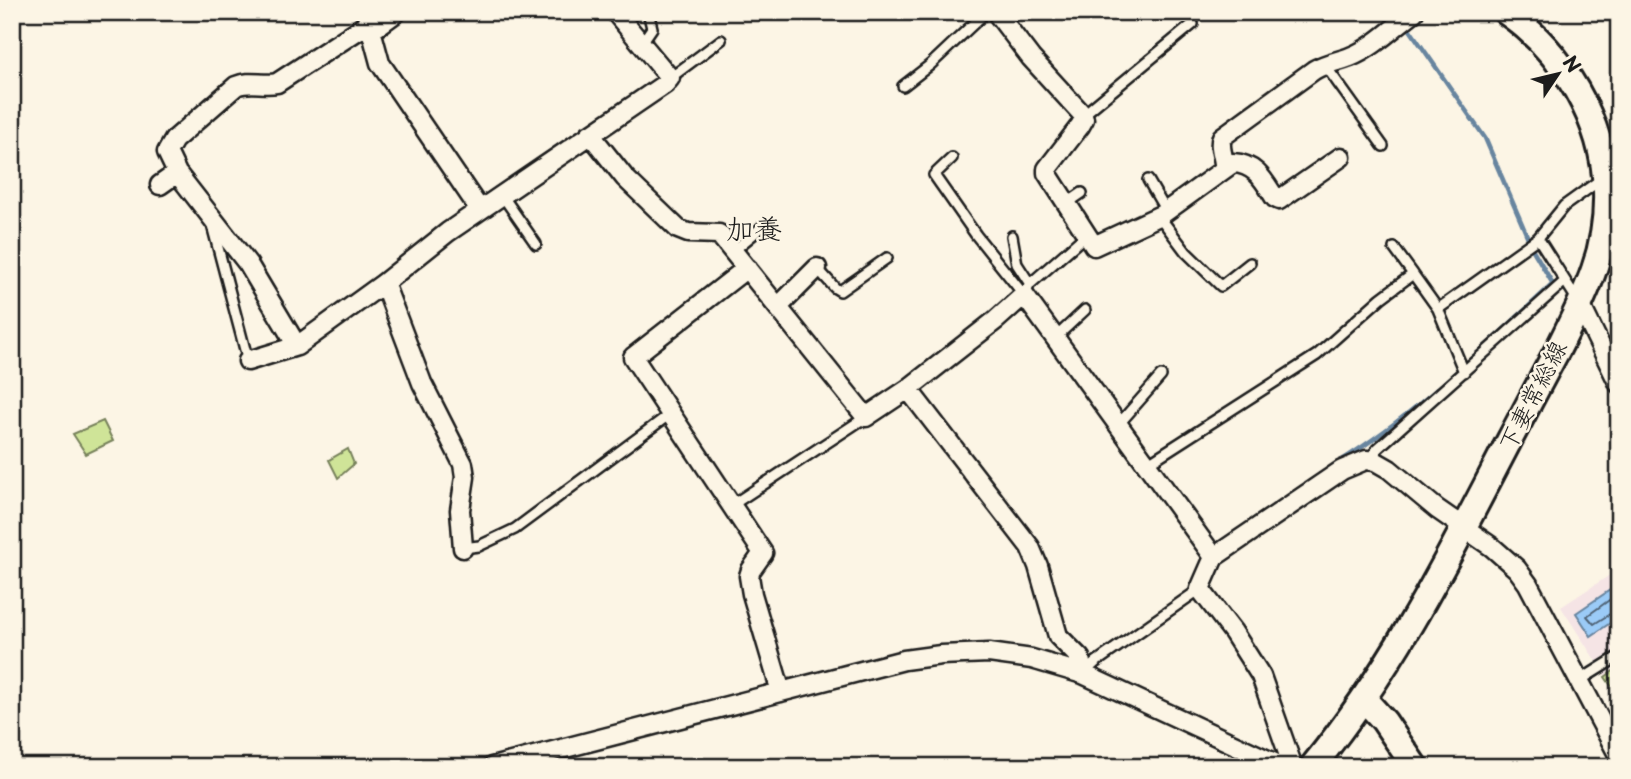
<svg xmlns="http://www.w3.org/2000/svg" width="1631" height="779" font-family="'Playpen Sans','Klee One',sans-serif">
  <rect width="100%" height="100%" fill="#fcf5e5"/>
  <filter id="ink" filterUnits="userSpaceOnUse"><feTurbulence type="fractalNoise" baseFrequency=".0143" numOctaves="2"/><feDisplacementMap in="SourceGraphic" scale="14" xChannelSelector="R" yChannelSelector="G"/><feConvolveMatrix kernelMatrix="1 2 1 2 8 2 1 2 1" color-interpolation-filters="sRGB"/></filter>
  <g filter="url(#ink)">
    <path fill="#f5e4e5" d="M 1619,569 L 1619,697 L 1561,607 Z"/>
    <path fill="#cfe498" stroke="#76805a" stroke-width="2" d="M 103,421 L 113,441 L 86,454 L 73,434 Z
      M 348,449 L 354,464 L 338,478 L 329,460 Z
      M 1619,667 L 1619,697 L 1605,677 Z"/>
    <path fill="#9bcbf7" stroke="#68859f" stroke-width="2" d="M 1619,584 L 1619,617 L 1591,636 L 1576,613 Z"/>
    <g fill="none" stroke-linecap="round" stroke-linejoin="round">
      <path stroke="#4f6274" stroke-width="2" d="M 1619,593 L 1587,616 L 1594,624 L 1613,612 L 1619,612"/>
      <path stroke="#68859f" stroke-width="4.5" d="M 1406,24 L 1485,138 L 1528,238
        M 1339,462 C 1418,413 1485,346 1553,284 L 1533,250"/>
      <defs>
        <path id="lane" d="M 641,44 L 652,28 L 648,12
          M 1325,65 L 1383,146
          M 670,78 L 721,40
          M 903,86 L 930,65 L 986,12
          M 1083,115 L 1193,24
          M 952,158 L 934,175 L 976,235 L 1024,295 L 1030,284 L 1087,234
          M 1148,180 L 1166,211
          M 502,195 L 536,244
          M 1066,204 L 1082,193
          M 1159,216 L 1186,252 L 1221,286 L 1250,263
          M 212,225 L 248,361
          M 1012,236 L 1017,264 L 1030,284
          M 1394,248 L 1413,274
          M 733,251 L 762,227
          M 817,268 L 835,288 L 840,291 L 887,258
          M 1578,301 L 1538,238 L 1564,206 L 1603,178
          M 1438,309 L 1538,238
          M 1055,338 L 1085,310
          M 1118,425 L 1161,376
          M 1371,460 L 1377,449 L 1565,281
          M 1147,464 L 1317,355 L 1381,298 L 1413,274 L 1438,309 L 1464,372
          M 732,505 L 866,417
          M 463,548 L 479,546 L 515,529 L 670,414
          M 1083,674 L 1096,662 L 1200,589
          M 1579,681 L 1619,656"/>
        <path id="street" d="M 996,12 L 1031,58 L 1083,115 L 1084,119 L 1080,126 L 1047,169 L 1047,173 L 1094,246 L 1161,215 L 1233,163 C 1256,164 1264,181 1275,198 L 1279,200 L 1341,157
          M 367,15 L 380,63 L 480,210
          M 371,31 L 397,12
          M 590,134 L 625,178 L 678,229 L 688,233 L 719,234 L 866,417 L 908,389 L 996,320 L 1024,295 L 1214,557
          M 1224,168 C 1225,158 1218,147 1222,137 L 1314,70 C 1326,63 1337,62 1350,57 C 1373,48 1394,27 1414,12
          M 160,185 L 177,173
          M 747,268 L 633,357 L 763,553 L 751,570 L 749,576 L 752,594 L 781,692
          M 384,283 L 422,383 L 463,464 L 465,477 L 460,510 L 463,548
          M 1580,304 L 1619,384
          M 778,307 L 817,268
          M 297,346 L 248,264 L 177,173 L 167,152 L 174,140 L 236,86 C 249,80 264,86 277,83 L 369,23
          M 248,361 L 297,346 L 384,283 L 448,232 L 665,84 L 670,78 L 615,12
          M 908,389 L 1030,547 L 1038,566 L 1058,636 L 1080,658 L 1083,674
          M 492,767 L 904,660 L 941,655 L 989,653 L 1032,659 L 1083,674 L 1283,767
          M 1293,767 L 1261,676 L 1233,632 L 1200,589 L 1214,557 L 1342,470 L 1366,460 L 1375,461 L 1389,469 L 1437,509 L 1492,547 L 1517,569 L 1528,584 L 1619,756"/>
        <path id="secondary" d="M 1364,699 L 1384,721 L 1415,767
          M 1312,767 C 1395,666 1449,556 1509,441 C 1526,409 1542,378 1559,347 C 1585,295 1608,252 1606,191 C 1604,121 1563,52 1506,12"/>
      </defs>
      <use href="#lane" stroke="#1c1c1c" stroke-width="14"/>
      <use href="#street" stroke="#1c1c1c" stroke-width="23"/>
      <use href="#secondary" stroke="#1c1c1c" stroke-width="30"/>
      <use href="#lane" stroke="#fcf5e5" stroke-width="9"/>
      <use href="#street" stroke="#fcf5e5" stroke-width="18"/>
      <use href="#secondary" stroke="#fcf5e5" stroke-width="24"/>
    </g>
  </g>
  <g text-anchor="middle" stroke-width="5" stroke-linejoin="round" paint-order="stroke">
    <g font-size="24" fill="#1c1c1c" stroke="#fcf5e5">
      <text transform="translate(1533 396) rotate(-63)" y="8">下妻常総線</text>
    </g>
    <g font-size="28" fill="#1c1c1c" stroke="#fcf5e5">
      <text x="754" y="239">加養</text>
    </g>
  </g>
  <rect width="1631" height="779" fill="none" stroke="#fcf5e5" stroke-width="42"/>
  <rect x="21" y="21" width="1589" height="737" fill="none" stroke="#1c1c1c" stroke-width="2.5" filter="url(#ink)"/>
  <g transform="translate(1558 74) rotate(55)" stroke="#fcf5e5" stroke-width="5" paint-order="stroke">
  <path d="M0-5L12 26L0 18L-12 26Z" fill="#1c1c1c"/>
  <text y="-10" font-size="19" font-weight="bold" text-anchor="middle" fill="#1c1c1c">N</text>
  </g>
</svg>
